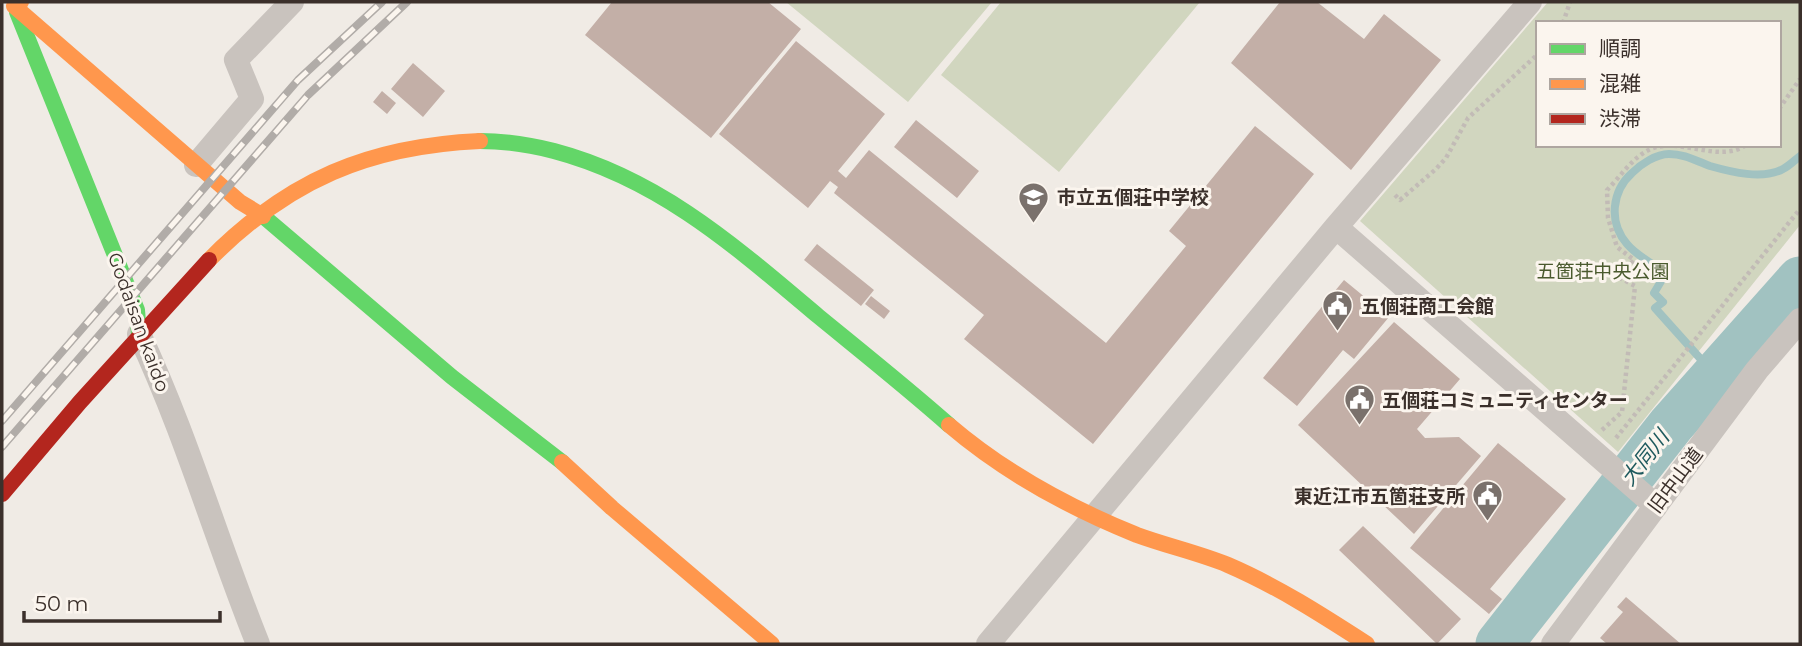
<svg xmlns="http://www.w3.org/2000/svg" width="1802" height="646" font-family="Montserrat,'Noto Sans JP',sans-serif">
  <rect width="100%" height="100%" fill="#f0ebe5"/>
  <path fill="#d1d6bf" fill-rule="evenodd" d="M 786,2 L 992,2 L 908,102 Z
    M 1001,2 L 1200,2 L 1059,172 L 941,75 Z
    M 1548,2 L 1800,2 L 1800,225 L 1618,452 L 1360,221 ZM 1538,23 L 1779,23 L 1779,145 L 1538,145 Z"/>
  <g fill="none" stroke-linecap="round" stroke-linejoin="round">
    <path stroke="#a1c2c1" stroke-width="8" d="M 1715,375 L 1655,308 L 1663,302 L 1654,293 L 1666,273 C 1653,264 1637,256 1627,244 C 1608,222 1612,191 1632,173 C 1641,164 1656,154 1669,154 C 1685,154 1696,161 1710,166 C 1731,172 1763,180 1783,169 C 1789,166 1795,160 1800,156"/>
    <path stroke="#a1c2c1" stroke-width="47" d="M 1499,644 L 1671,425 L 1800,280"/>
  </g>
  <path fill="#c3afa7" d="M 612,2 L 768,2 L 801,29 L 711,138 L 585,35 Z
    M 1280,2 L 1317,2 L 1364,39 L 1384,14 L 1441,60 L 1351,170 L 1231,63 Z
    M 796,41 L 885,114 L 838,171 L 846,178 L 869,150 L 1106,343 L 1186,246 L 1169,231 L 1255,126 L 1314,174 L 1093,444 L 964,339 L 984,315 L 834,193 L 838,187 L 830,181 L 808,208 L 719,134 Z
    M 413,63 L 445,91 L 423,117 L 391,89 Z
    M 382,91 L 396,103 L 387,114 L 373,102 Z
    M 916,120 L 979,171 L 957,198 L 894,147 Z
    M 817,244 L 874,290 L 861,306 L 804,260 Z
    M 1344,280 L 1389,317 L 1354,359 L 1343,350 L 1297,406 L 1263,378 Z
    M 871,296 L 890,311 L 884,319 L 865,304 Z
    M 1394,322 L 1460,379 L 1417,429 L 1425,438 L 1459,437 L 1481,456 L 1414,534 L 1298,425 Z
    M 1498,443 L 1566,499 L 1490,589 L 1502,599 L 1489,614 L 1410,548 Z
    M 1363,526 L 1461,619 L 1437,644 L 1339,550 Z
    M 1626,597 L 1681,644 L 1607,644 L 1600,638 L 1623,612 L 1617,607 Z"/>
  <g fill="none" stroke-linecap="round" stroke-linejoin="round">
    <path stroke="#c2bbb6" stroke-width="4.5" stroke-dasharray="3.5 3.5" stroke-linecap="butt" d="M 1563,23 L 1570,2
      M 1779,109 L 1800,79
      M 1395,195 L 1400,200 L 1436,169 L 1446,158 L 1468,118 L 1538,54
      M 1602,430 L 1622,412 L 1635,286 L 1620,278 L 1634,260 L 1617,247 L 1608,218 L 1607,190 C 1619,178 1631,160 1645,152 C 1675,133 1717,165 1746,145
      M 1616,438 L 1800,209"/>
    <path stroke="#c9c3be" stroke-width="24" d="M 196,165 L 252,99 L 236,60 L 292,2
      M 1336,227 L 1656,506
      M 139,334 C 186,434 217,542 258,644
      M 988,644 L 1336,227 L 1530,2
      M 1553,644 L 1757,370 L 1800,320"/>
    <path stroke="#63d668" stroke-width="16" d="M 17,12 L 137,310 L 139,334
      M 480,141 C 504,141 531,145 554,151 C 660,179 736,247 818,316 C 862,352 906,387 949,425
      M 263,216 L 452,377 L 562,462"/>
    <path stroke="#ff974d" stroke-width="16" d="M 21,2 L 14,6 L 240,202 L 263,216
      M 209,260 C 288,180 369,146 480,141
      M 949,425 C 1004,472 1070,508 1137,535 C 1167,546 1199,553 1228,565 C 1277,586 1322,615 1367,644
      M 562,462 L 612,508 L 772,644"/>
    <path stroke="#b3261e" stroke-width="16" d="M 2,494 L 80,402 L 209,260"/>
    <defs>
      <path id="rail" d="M 2,421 L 298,80 L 382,2
        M 2,447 L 308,95 L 407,2"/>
    </defs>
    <use href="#rail" stroke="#b1aca8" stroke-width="8"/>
    <use href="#rail" stroke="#fbf5ee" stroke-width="5" stroke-dasharray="16" stroke-linecap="butt"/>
  </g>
  <defs>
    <symbol id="school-pin" viewBox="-11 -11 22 30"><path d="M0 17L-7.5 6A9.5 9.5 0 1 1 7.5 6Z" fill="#7a716c" stroke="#fbf5ee"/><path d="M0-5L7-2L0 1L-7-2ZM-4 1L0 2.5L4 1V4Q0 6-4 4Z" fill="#fff"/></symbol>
    <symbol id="civic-pin" viewBox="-11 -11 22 30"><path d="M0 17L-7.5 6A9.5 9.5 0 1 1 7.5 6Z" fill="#7a716c" stroke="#fbf5ee"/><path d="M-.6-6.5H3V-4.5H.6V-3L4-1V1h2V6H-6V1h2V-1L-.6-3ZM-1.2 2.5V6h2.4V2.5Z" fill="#fff"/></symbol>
  </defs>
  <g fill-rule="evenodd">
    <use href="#school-pin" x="1016" y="180" width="35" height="47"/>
    <use href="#civic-pin" x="1320" y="288" width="35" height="47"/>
    <use href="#civic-pin" x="1342" y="382" width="35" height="47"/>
    <use href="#civic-pin" x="1470" y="478" width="35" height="47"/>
  </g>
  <g text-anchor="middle" stroke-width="6" stroke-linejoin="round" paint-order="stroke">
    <g font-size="19" font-weight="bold" fill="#3b302b" stroke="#fbf5ee" text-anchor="start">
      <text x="1057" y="204">市立五個荘中学校</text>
      <text x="1361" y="313">五個荘商工会館</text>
      <text x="1382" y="407">五個荘コミュニティセンター</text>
      <text x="1465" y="503" text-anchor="end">東近江市五箇荘支所</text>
    </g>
    <g font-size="19" fill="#4a5a2e" stroke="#fbf5ee">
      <text x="1603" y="278">五箇荘中央公園</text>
    </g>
    <g font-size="19" fill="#3b302b" stroke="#fbf5ee">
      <text transform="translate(139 322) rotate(70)" y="7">Godaisan kaido</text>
      <text transform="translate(1675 480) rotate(-53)" y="7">旧中山道</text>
    </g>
    <g font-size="21" font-style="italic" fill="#1f5a5e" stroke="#fbf5ee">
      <text transform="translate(1645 458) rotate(-52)" y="7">大同川</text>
    </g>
  </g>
  <rect width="1802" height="646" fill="none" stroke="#3b302b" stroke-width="7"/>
  <rect x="1536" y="21" width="245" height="126" fill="#fbf5ee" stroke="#aea6a0" stroke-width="2"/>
  <rect x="1550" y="44" width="35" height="10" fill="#63d668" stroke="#aea6a0" stroke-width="2"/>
  <text x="1599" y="56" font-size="21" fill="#3b302b">順調</text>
  <rect x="1550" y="79" width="35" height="10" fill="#ff974d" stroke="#aea6a0" stroke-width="2"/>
  <text x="1599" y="91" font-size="21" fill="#3b302b">混雑</text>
  <rect x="1550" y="114" width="35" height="10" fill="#b3261e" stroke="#aea6a0" stroke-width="2"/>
  <text x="1599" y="126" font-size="21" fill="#3b302b">渋滞</text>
  <path d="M24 611v10h196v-10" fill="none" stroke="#3b302b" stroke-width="3.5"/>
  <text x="35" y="611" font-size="21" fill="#3b302b" stroke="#fbf5ee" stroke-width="5" paint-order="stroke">50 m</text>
</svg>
